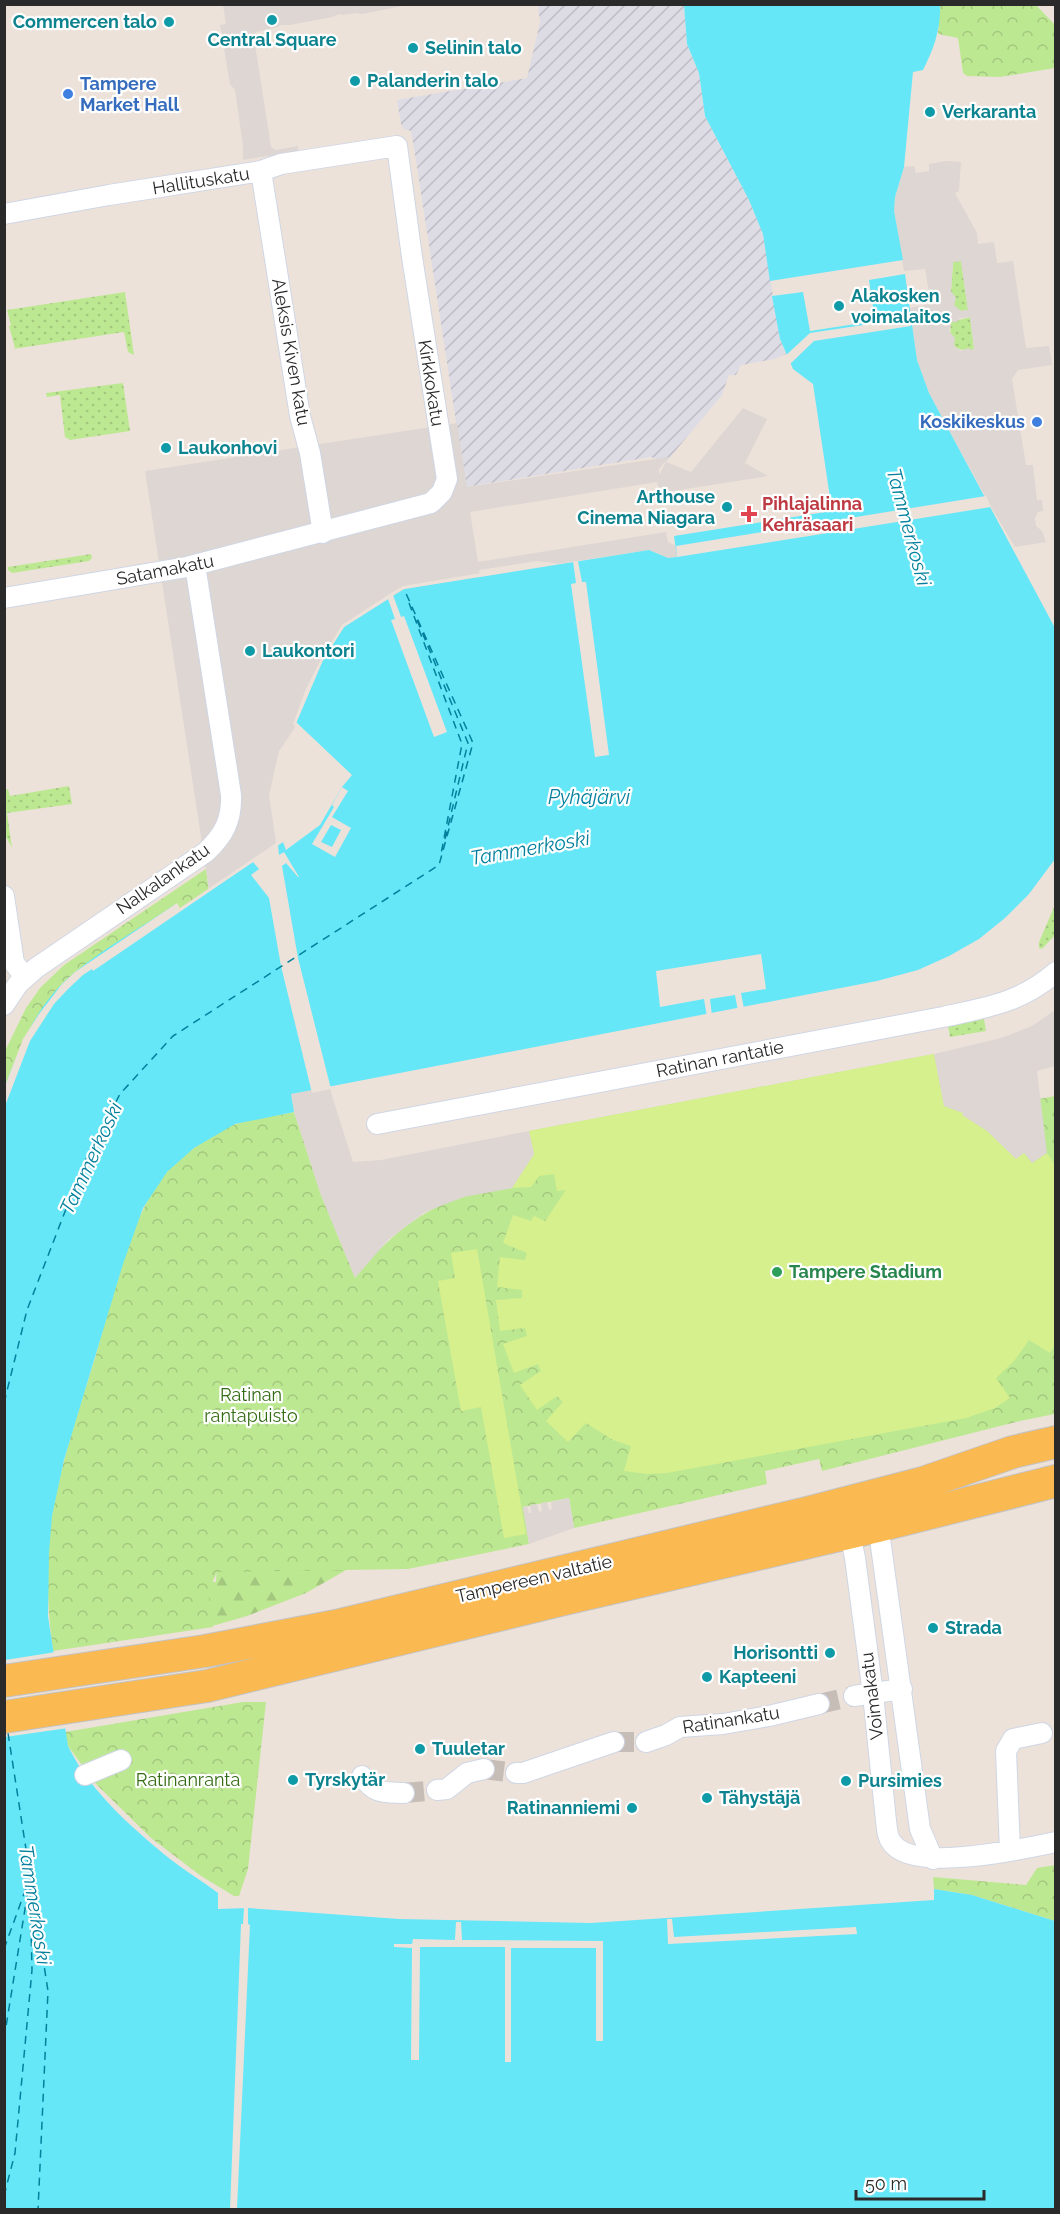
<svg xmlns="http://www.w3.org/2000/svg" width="1060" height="2214" font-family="Raleway,sans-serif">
  <defs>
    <pattern id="industrial-furrows" width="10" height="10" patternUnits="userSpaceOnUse" patternTransform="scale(1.5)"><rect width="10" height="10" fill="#dddce5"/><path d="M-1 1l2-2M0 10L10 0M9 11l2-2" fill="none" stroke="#bebdc5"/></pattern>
    <pattern id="grass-dots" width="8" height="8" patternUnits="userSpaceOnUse" patternTransform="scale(1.5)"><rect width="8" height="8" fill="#bde892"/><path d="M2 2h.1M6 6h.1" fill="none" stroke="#a3c77e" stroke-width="1.8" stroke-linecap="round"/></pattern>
    <pattern id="forest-firs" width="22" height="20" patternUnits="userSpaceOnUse" patternTransform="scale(1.5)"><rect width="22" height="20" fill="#bde892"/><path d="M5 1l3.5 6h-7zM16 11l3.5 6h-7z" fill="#a3c77e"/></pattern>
    <pattern id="park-crowns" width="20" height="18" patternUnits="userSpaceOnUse" patternTransform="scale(1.5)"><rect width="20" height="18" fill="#bde892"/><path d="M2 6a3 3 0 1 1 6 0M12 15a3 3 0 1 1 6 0" fill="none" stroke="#a3c77e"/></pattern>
  </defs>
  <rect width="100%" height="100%" fill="#ede2da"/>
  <path fill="url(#industrial-furrows)" d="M 538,5 L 684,5 L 687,44 L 699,73 L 705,116 L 749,200 L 763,234 L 780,339 L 786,354 L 775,359 L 741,365 L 736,375 L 729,375 L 722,395 L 666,462 L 651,457 L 466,487 L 415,154 L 411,131 L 404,129 L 401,124 L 397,100 L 527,78 L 540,22 Z"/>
  <path fill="url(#grass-dots)" d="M 961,261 L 968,310 L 961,311 L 953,305 L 951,291 L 953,262 Z
    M 125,292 L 134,355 L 128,352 L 124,332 L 13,349 L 15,348 L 9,326 L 11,325 L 7,310 Z
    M 970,317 L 974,348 L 973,350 C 950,352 949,341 951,322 Z
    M 123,383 L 130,431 L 70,440 L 65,437 L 60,395 L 47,397 L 46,393 Z
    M 91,554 L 92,558 L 89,561 L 12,573 L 8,570 L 8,567 Z
    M 69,786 L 72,804 L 7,813 L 12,848 L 5,835 L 5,790 L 8,789 L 10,796 Z
    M 1055,905 L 1055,935 L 1042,949 L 1039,948 L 1039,942 Z
    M 984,1019 L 986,1031 L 950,1037 L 948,1026 Z"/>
  <path fill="url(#forest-firs)" d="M 217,1563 L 355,1565 L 306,1593 L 247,1616 L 216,1625 L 141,1636 L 151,1581 L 216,1582 Z"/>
  <path fill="url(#park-crowns)" d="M 940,5 L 1036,5 L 1055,25 L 1055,68 L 1000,77 L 967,76 L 963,73 L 958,38 L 938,34 Z
    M 206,869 L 209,892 L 5,1106 L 5,1051 L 26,1008 L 40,988 L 64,965 Z
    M 934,1054 L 944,1106 L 964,1113 L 1055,1096 L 1055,1414 L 1020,1421 L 822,1471 L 819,1459 L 765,1471 L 767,1484 L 574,1528 L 569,1498 L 523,1507 L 529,1544 L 408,1569 L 217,1572 L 208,1592 L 213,1627 L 53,1651 C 47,1606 45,1560 52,1516 C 61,1462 79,1410 95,1358 C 113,1296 126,1224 166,1173 C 180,1156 216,1131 236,1124 C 255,1118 275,1116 294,1112 L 321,1195 L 355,1277 C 384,1242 417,1211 461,1197 C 478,1193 495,1191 512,1188 L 534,1154 L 529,1131 Z
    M 243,1702 L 266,1702 L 248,1869 L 239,1896 L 234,1896 L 201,1876 L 151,1838 L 96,1784 L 68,1746 L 65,1732 Z
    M 1055,1865 L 1055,1921 L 972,1895 L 934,1889 L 933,1877 L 1026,1885 L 1037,1868 Z"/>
  <path fill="#d6f08d" d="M 934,1054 L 944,1106 L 963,1113 L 963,1115 L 987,1131 L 1016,1158 L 1024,1153 L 1032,1163 L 1047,1153 L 1055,1165 L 1055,1345 L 1050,1353 L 1029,1340 L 1014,1361 L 996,1378 L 1010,1398 L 995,1408 L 966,1418 L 667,1473 L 647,1474 L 624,1471 L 631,1446 L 613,1440 L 586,1423 L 568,1442 L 546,1421 L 563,1402 L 557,1396 L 537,1410 L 520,1385 L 541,1371 L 538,1364 L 514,1373 L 503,1344 L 527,1336 L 525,1328 L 500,1331 L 496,1300 L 522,1298 L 522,1290 L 497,1287 L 500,1257 L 525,1260 L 527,1253 L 503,1243 L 513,1215 L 531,1221 L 534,1216 L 545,1221 L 566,1190 L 557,1191 L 554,1174 L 539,1176 L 531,1187 L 512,1188 L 534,1154 L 529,1131 Z
    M 477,1249 L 526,1534 L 504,1538 L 481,1407 L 461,1411 L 438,1281 L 455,1278 L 451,1253 Z"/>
  <path fill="#ddd6d2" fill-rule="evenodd" d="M 223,5 L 223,4 L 408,5 L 362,14 L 356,13 L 342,15 L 339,14 L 332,17 L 290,25 L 280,25 L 278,27 L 256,32 L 254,38 L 271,147 L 276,150 L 298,146 L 298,151 L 243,160 L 243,146 L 235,90 L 230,84 L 224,48 L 229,44 L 222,34 L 220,25 L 226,24 Z
    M 946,161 L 961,162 L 959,191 L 955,193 L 977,233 L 978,244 L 994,242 L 997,263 L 1013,261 L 1026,348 L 1049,346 L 1052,365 L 1018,370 L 1012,379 L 1026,465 L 1033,465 L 1037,500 L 1042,500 L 1043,511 L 1038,512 L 1035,518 L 1036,526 L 1042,531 L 1046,542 L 1015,547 L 991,507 L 929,393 L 917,360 L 910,308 L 931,304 L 925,269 L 904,271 L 894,211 L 895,197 L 904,167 L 914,166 L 916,173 L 929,171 L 929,164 ZM 961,261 L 968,310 L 961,311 L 954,305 L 956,298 L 951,291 L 953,262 ZM 970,317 L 974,348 L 973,350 L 968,348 L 961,351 L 954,346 L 955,338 L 949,331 L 951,322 L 957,322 L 960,318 Z
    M 743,408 L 767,419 L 745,463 L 768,476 L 660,493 L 657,482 L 470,512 L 478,562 L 666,532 L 668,542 L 676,546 L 677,557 L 668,558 L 649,550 L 557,564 L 538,561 L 479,570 L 480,576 L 296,722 L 294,729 L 279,751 L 269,795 L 276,842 L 298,958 L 333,1099 L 353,1162 L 381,1160 L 529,1131 L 534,1154 L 512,1188 L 464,1197 L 425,1212 L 388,1240 L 355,1278 L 321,1195 L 294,1112 L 291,1094 L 311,1090 L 262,854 L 209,889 L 145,471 L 457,423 L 467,487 L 669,457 L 659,469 L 659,475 L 666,462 L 691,472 Z
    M 1055,1010 L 1055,1066 L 1037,1071 L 1047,1153 L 1032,1163 L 1024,1153 L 1016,1159 L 987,1131 L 962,1115 L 963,1113 L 944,1106 L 934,1054 L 1001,1038 L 1032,1026 Z
    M 569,1498 L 574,1528 L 529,1544 L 523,1507 L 527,1506 L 529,1513 L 531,1513 L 530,1505 L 537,1504 L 539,1512 L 542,1511 L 541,1503 L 547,1502 L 549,1510 L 552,1509 L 551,1502 Z"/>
  <path fill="#65e7f8" d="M 684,5 L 940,5 C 941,28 934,49 923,70 L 913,72 L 904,167 L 895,197 L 894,211 L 903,260 L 770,281 L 763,234 L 749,200 L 705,116 L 699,73 L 687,44 Z
    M 905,274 L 917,360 L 929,393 L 1055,628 L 1055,859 L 1029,894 L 1005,918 L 979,939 L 949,956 L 918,970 L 877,981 L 291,1094 L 294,1112 L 235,1124 L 194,1148 L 167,1172 L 143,1208 L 123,1264 L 64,1460 L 52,1516 L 49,1553 L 48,1616 L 68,1746 C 89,1790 129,1825 165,1855 C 182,1869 201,1880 218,1893 L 218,1909 L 248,1908 L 399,1919 L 591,1923 L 934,1900 L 934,1889 L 972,1895 L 1055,1921 L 1055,2209 L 5,2209 L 5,1086 C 21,1044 38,1002 74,973 C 104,948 142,927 174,905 L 179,911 L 283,842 L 286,850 L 320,825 L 342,787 L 352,775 L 296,722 L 323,660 L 344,627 L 404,589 L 649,550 L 668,558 L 677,557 L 674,536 L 832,511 L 813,384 L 793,369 L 780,339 L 772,296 L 803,292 L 810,331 L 875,321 L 869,280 Z"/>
  <path fill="#ede2da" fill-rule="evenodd" d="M 910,318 L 911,326 L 814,341 L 788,366 L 784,357 L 810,333 Z
    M 986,496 L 991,507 L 677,557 L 676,546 Z
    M 573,561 L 578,561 L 582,582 L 586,582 L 609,755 L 595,757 L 571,584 L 576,583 Z
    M 548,562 L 557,564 L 404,589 L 393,595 L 401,617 L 404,616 L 447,732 L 434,737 L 391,620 L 395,619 L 388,599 L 344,627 L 323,660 L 295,726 L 293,724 L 305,691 L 321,659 L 342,625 L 388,595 L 403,586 Z
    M 342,787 L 348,791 L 332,817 L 351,828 L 335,857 L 312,844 L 334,807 L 332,805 ZM 331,825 L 341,830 L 332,847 L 321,842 Z
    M 282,839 L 283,842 L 278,845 L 279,855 L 284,852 L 299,877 L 298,877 L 286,863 L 282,866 L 298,958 L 331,1089 L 312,1093 L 281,966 L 269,898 L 251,875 L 259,869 L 253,862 L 93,971 L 92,969 L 83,975 L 68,989 L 54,1004 L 30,1041 L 5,1106 L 5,1086 L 23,1039 L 39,1014 L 62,984 L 75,972 L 177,903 L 180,908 Z
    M 761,954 L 766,989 L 741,993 L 744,1009 L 738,1011 L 735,995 L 710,999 L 712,1016 L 707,1017 L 704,999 L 660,1007 L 656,971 Z
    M 56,1652 L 68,1728 L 5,1737 L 5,1660 Z
    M 244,1908 L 248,1908 L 248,1924 L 250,1925 L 237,2209 L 230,2210 L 241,1924 L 243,1924 Z
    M 667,1919 L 672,1919 L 674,1937 L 856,1927 L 857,1934 L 668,1944 Z
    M 456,1922 L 461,1922 L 462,1940 L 603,1941 L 603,2041 L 596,2041 L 596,1948 L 511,1948 L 511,2062 L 505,2062 L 505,1947 L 420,1947 L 419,2060 L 411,2060 L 412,1948 L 394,1947 L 394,1944 L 412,1944 L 413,1939 L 455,1940 Z"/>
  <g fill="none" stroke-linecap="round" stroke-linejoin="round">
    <path stroke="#04809d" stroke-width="1.5" stroke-dasharray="8 6" stroke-linecap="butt" d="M 409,603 L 462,744 L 441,854
      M 417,620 L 468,743 L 445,839
      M 4,1403 L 27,1310 L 83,1165 L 120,1094 L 173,1036 L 439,865 L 473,743 L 404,589
      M 8,1733 L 48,1991 L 38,2210
      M 4,1949 L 29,1880
      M 4,2039 L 30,1878
      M 4,2196 L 15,2153 L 32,1970 L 30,1884"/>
    <path stroke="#c6bdb7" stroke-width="20" stroke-dasharray="20 10" stroke-linecap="butt" d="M 819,1704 L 854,1696
      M 614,1742 L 646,1742
      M 484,1769 L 516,1773
      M 404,1793 L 437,1790"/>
    <defs>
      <path id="street" d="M 261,171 L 300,416 L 310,453 L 323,533
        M 4,214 L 109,195 L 261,171 L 281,164 L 397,146 L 412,257 L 447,479 L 442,492 L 431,503 L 187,567 L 4,598
        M 4,896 L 14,963 L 25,977
        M 4,1005 L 18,984 L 36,968 L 206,852 C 224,835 232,820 231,795 L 195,565
        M 377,1124 L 943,1017 C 988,1007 1020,1003 1056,972
        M 877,1517 L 920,1829 L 933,1859
        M 848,1524 L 855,1558 L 873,1694 L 886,1821 C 887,1828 887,1837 892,1843 C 914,1873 1023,1849 1056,1842
        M 854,1696 L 902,1689
        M 646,1742 L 666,1735 L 680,1727 L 723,1724 L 769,1716 L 819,1704
        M 516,1773 L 523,1773 L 614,1742
        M 85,1775 L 121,1760
        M 362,1776 C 374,1794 383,1792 404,1793
        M 437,1790 L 447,1789 L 467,1773 L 484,1769
        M 1010,1851 L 1006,1751 L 1013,1739 L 1042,1733"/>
      <path id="primary" d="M 4,1681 L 205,1651 L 336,1626 L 807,1513 L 923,1483 L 1013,1452 L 1056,1442
        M 4,1717 L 207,1686 L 560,1600 L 878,1526 L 1056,1481"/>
    </defs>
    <use href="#street" stroke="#cfd6e4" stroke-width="22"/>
    <use href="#primary" stroke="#c3c3c3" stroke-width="34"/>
    <use href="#street" stroke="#fff" stroke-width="20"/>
    <use href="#primary" stroke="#fbb951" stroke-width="32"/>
  </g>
  <g fill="#0f9aa8" stroke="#fff" stroke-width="2">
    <circle cx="272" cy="20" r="6"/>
    <circle cx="169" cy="22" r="6"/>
    <circle cx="413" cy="48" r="6"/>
    <circle cx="355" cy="81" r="6"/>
    <circle cx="930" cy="112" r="6"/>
    <circle cx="839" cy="306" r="6"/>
    <circle cx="166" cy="448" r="6"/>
    <circle cx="727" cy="507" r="6"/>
    <circle cx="250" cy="651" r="6"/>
    <circle cx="933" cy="1628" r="6"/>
    <circle cx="830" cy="1653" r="6"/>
    <circle cx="707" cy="1677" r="6"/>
    <circle cx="420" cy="1749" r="6"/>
    <circle cx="293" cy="1780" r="6"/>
    <circle cx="846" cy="1781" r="6"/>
    <circle cx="707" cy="1798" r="6"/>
    <circle cx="632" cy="1808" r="6"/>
  </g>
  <g fill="#3f7fe0" stroke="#fff" stroke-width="2">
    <circle cx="68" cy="94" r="6"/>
    <circle cx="1037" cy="422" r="6"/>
  </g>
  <path fill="#e0444e" stroke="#fff" stroke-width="2" d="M746 505h6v6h6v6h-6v6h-6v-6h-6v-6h6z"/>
  <circle fill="#2e9e5b" stroke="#fff" stroke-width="2" cx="777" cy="1272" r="6"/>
  <g text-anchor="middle" stroke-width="4.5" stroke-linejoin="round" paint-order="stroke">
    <g font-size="18" font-weight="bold" fill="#0d838f" stroke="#fff" text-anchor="start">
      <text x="157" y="28" text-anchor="end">Commercen talo</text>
      <text x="272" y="46" text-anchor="middle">Central Square</text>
      <text x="425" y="54">Selinin talo</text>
      <text x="367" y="87">Palanderin talo</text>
      <text x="942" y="118">Verkaranta</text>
      <text x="851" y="302">Alakosken<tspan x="851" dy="21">voimalaitos</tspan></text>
      <text x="178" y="454">Laukonhovi</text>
      <text x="715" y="503" text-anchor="end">Arthouse<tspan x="715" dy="21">Cinema Niagara</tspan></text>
      <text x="262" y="657">Laukontori</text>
      <text x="945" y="1634">Strada</text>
      <text x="818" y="1659" text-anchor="end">Horisontti</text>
      <text x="719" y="1683">Kapteeni</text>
      <text x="432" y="1755">Tuuletar</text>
      <text x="305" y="1786">Tyrskytär</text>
      <text x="858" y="1787">Pursimies</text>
      <text x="719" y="1804">Tähystäjä</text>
      <text x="620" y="1814" text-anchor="end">Ratinanniemi</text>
    </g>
    <g font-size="18" font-weight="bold" fill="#366cbe" stroke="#fff" text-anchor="start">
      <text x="80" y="90">Tampere<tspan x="80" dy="21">Market Hall</tspan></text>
      <text x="1025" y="428" text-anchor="end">Koskikeskus</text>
    </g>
    <g font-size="18" fill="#2a2a2a" stroke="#fff">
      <text transform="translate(201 181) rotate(-9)" y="6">Hallituskatu</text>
      <text transform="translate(291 352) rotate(80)" y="6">Aleksis Kiven katu</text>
      <text transform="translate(431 383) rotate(81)" y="6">Kirkkokatu</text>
      <text transform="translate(165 570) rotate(-11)" y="6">Satamakatu</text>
      <text transform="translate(163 879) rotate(-35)" y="6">Nalkalankatu</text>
      <text transform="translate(720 1059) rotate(-11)" y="6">Ratinan rantatie</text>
      <text transform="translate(534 1579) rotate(-13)" y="6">Tampereen valtatie</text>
      <text transform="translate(872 1696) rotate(-97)" y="6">Voimakatu</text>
      <text transform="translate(731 1720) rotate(-9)" y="6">Ratinankatu</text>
    </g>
    <g font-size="18" font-weight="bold" fill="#be3a42" stroke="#fff" text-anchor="start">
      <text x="762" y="510">Pihlajalinna<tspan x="762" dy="21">Kehräsaari</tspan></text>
    </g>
    <g font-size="18" font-weight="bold" fill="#27864d" stroke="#fff" text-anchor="start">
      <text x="789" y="1278">Tampere Stadium</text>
    </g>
    <g font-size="18" fill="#346c14" stroke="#fff">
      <text x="251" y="1401">Ratinan<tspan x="251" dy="21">rantapuisto</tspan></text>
      <text x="188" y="1786">Ratinanranta</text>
    </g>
    <g font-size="20" font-style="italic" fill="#04809d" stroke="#fff">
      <text transform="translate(909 527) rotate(75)" y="7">Tammerkoski</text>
      <text x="589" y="804">Pyhäjärvi</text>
      <text transform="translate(530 848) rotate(-10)" y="7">Tammerkoski</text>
      <text transform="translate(91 1158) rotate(-65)" y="7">Tammerkoski</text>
      <text transform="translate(35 1905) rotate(81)" y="7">Tammerkoski</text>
    </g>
  </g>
  <rect width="1060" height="2214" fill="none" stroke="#2a2a2a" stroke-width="12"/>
  <path d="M856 2190v9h128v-9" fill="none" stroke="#2a2a2a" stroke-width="3"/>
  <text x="865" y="2190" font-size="18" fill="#2a2a2a" stroke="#ffffff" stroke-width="4.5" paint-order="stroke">50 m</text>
</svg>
